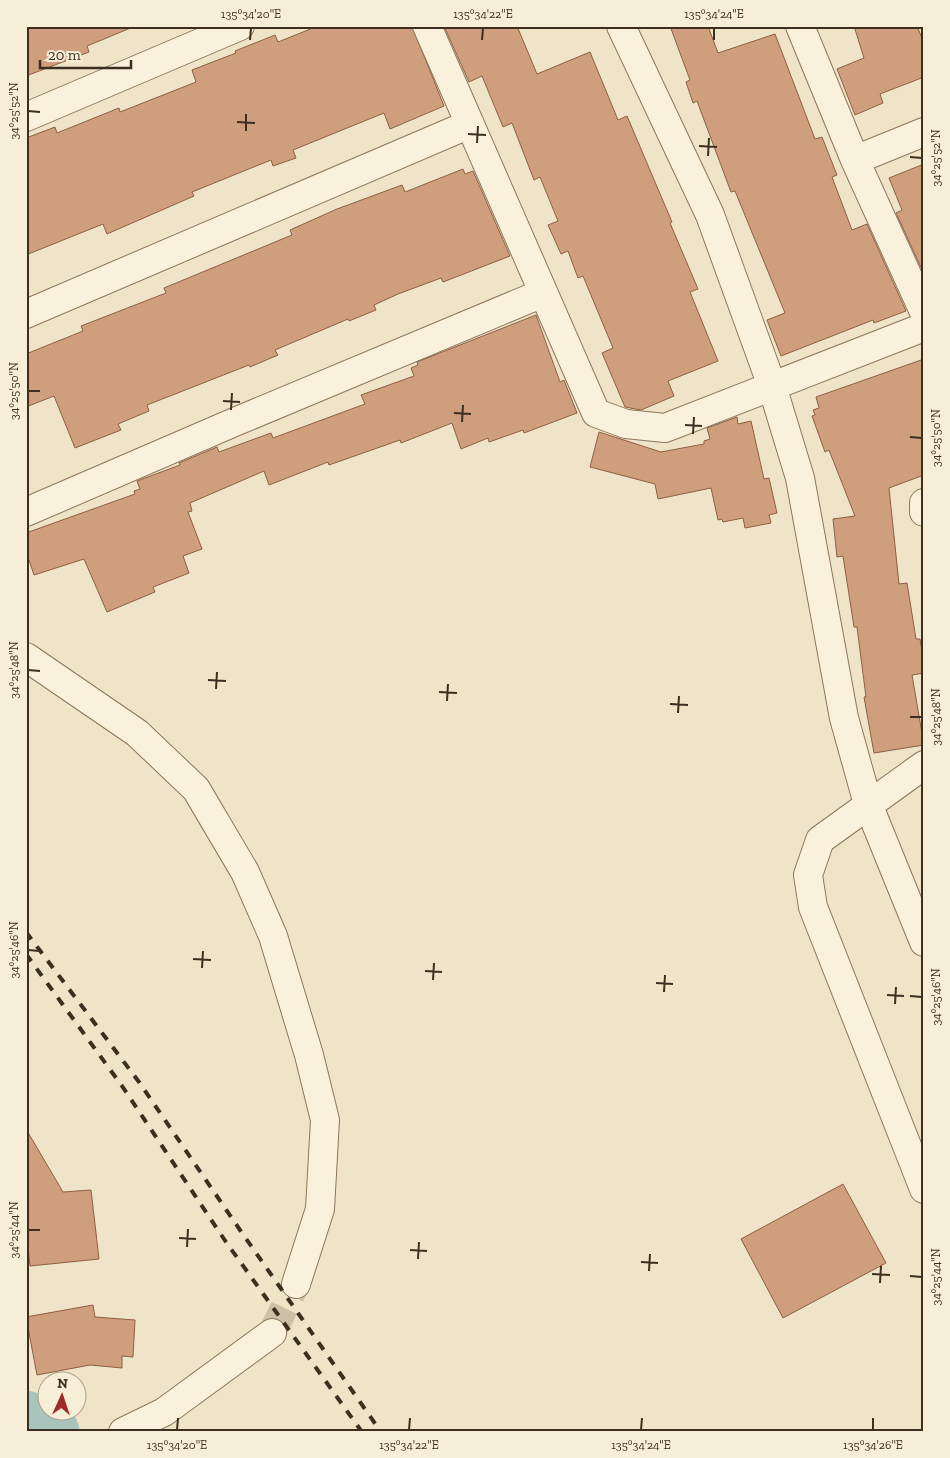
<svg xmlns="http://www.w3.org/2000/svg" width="950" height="1458" font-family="'Zilla Slab',serif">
  <rect width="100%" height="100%" fill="#f0e4c8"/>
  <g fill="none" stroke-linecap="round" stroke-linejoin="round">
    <path stroke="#a9c4bc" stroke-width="55" d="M 26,1418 L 52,1432"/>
  </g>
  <path fill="#cf9f7d" stroke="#8d5f41" d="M 26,26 L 133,26 L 133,27 L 87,46 L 89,52 L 26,76 Z
    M 318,26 L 412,26 L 444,106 L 390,129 L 384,113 L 293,150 L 296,158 L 273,166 L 271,160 L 192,192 L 194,196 L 107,234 L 103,224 L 26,255 L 26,138 L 55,127 L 57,133 L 119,108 L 120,112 L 196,82 L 192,70 L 236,53 L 235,51 L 275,35 L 278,42 Z
    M 444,26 L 517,26 L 537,74 L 590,52 L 618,120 L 627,116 L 672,222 L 670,223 L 698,289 L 690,292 L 718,361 L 668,381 L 674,396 L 641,410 L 625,407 L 602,353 L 613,348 L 583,276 L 578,278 L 568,251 L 561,254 L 548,225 L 558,221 L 540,177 L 534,180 L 512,123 L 503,127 L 482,76 L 469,82 Z
    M 670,26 L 708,26 L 718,53 L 775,34 L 815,139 L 822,137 L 837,175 L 832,177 L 852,230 L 867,224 L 906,311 L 874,323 L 873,320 L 781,356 L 767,320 L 785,313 L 735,191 L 731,192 L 697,101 L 693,103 L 686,82 L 690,80 Z
    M 854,26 L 917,26 L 924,43 L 924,77 L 880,94 L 883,103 L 855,115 L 837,69 L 864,58 Z
    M 924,164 L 924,274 L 896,213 L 902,210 L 889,178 Z
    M 463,169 L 465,174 L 473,171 L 510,256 L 443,282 L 441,278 L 398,294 L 374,305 L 376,310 L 349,321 L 348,319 L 275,350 L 278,355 L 250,367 L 249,365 L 147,405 L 149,411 L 118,424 L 121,430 L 75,448 L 54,396 L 26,407 L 26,354 L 83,331 L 81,326 L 166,293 L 164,288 L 292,235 L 290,230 L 337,209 L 402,185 L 405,192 Z
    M 536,315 L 560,382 L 564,380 L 577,413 L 524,433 L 523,430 L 489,442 L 488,438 L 461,449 L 452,423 L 401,443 L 400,440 L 329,465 L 328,462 L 269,485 L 264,471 L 190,503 L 192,511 L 188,512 L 202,549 L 183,556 L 189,573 L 153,587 L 155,592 L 107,612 L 84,559 L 34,575 L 26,551 L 26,533 L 135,494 L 134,491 L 140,489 L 137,481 L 180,465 L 179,463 L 217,447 L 219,452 L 271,433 L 273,438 L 365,404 L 361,395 L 414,376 L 411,368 L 418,365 L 417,362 Z
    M 924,359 L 924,475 L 889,488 L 899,584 L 907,583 L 916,639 L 920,639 L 924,663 L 924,673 L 912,675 L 924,745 L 874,753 L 864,697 L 866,697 L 857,627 L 854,627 L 843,556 L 837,557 L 833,519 L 855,516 L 829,450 L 825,452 L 812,416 L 815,415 L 813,410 L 819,408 L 816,397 Z
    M 737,417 L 738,424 L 751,421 L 764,479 L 769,478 L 777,513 L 769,515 L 771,523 L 745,528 L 743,518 L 723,522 L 722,519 L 718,520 L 711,488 L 658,499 L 655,484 L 590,467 L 599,432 L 661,452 L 704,444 L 704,441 L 710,439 L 707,428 Z
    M 26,1129 L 63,1192 L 91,1190 L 99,1259 L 30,1266 L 26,1227 Z
    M 843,1184 L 886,1263 L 783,1318 L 741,1239 Z
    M 93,1305 L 95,1317 L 135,1320 L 133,1357 L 122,1356 L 122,1368 L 90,1365 L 37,1375 L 26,1317 Z"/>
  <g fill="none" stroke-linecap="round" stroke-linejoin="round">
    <path stroke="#ccc0a6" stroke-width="28" stroke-dasharray="28 14" stroke-linecap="butt" d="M 272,1333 L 296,1284"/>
    <defs>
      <path id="minor" d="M 427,26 L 596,413 L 626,424 L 665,428 L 924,327
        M 621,26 L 710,215 L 772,386 L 800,478 L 844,718 L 868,804 L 924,942
        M 800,26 L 855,160 L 924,312
        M 26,117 L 240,26
        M 855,160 L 924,132
        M 26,314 L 470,124
        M 924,503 L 924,512
        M 26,512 L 237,421 L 543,293
        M 26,657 L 137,733 L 196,789 L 245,872 L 273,936 L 309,1055 L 325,1120 L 320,1209 L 296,1284
        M 924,765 L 820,840 L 808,875 L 813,907 L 924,1189
        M 123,1432 L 164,1412 L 272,1333"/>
    </defs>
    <use href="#minor" stroke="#8d765c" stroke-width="30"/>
    <use href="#minor" stroke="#faf1dc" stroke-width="28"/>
    <path stroke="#3d2e20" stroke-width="4" stroke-dasharray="9 9" stroke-linecap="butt" d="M 26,932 L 139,1082 L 240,1230 L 381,1432
      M 26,954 L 122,1086 L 226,1242 L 362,1432"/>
  </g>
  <path fill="none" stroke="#3d2e20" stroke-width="2" d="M 250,40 L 251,28M 482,40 L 483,28M 714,40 L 714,28M 28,111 L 40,112M 237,122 L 255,123M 246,131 L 246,114M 468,134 L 486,135M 477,143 L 478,126M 699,146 L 717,147M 708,156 L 709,138M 910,157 L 922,158M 28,391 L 40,391M 223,401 L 240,402M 231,410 L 232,393M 454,413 L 471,414M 462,422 L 463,405M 685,425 L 702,426M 693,434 L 694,417M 910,437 L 922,438M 28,670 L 40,671M 208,680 L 226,681M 216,689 L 217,672M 439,692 L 457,693M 447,701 L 448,684M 670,704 L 688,705M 678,713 L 679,696M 910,717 L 922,717M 28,950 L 40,951M 193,959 L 211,960M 202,968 L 203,951M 425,971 L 442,972M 433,980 L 434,963M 656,983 L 673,984M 664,992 L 665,975M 887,995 L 904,996M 910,996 L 922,997M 895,1004 L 896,987M 28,1230 L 40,1230M 179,1238 L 196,1239M 187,1247 L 188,1229M 410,1250 L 427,1251M 418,1259 L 419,1242M 641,1262 L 658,1263M 649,1271 L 650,1254M 872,1274 L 890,1275M 910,1276 L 922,1277M 880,1283 L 881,1266M 177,1430 L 178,1418M 409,1430 L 410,1418M 641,1430 L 642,1418M 873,1430 L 873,1418"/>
  <rect width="950" height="1458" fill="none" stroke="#f7eed8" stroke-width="55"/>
  <g transform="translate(62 1396) rotate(3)"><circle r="24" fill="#f7eed8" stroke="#ada18e"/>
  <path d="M0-4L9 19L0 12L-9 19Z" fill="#9e2a2b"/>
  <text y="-8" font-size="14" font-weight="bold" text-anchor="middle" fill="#3d2e20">N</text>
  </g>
  <path d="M40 60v8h91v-8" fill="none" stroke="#3d2e20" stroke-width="2.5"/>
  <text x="48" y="60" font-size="15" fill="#3d2e20" stroke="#f7eed8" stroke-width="4" paint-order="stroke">20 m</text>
  <rect x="28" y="28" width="894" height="1402" fill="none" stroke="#3d2e20" stroke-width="2"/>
  <g font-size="12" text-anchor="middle" fill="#3d2e20">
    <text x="251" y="18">135°34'20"E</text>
    <text x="483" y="18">135°34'22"E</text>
    <text x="714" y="18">135°34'24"E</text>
    <text transform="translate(14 111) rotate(-90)" y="4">34°25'52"N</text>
    <text transform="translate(936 158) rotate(-90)" y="4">34°25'52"N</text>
    <text transform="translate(14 391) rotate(-90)" y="4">34°25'50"N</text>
    <text transform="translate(936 438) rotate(-90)" y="4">34°25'50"N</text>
    <text transform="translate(14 670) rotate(-90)" y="4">34°25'48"N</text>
    <text transform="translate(936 717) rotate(-90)" y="4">34°25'48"N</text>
    <text transform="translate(14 950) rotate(-90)" y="4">34°25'46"N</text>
    <text transform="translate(936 997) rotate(-90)" y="4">34°25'46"N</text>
    <text transform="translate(14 1230) rotate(-90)" y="4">34°25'44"N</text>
    <text transform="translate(936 1277) rotate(-90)" y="4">34°25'44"N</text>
    <text x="177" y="1449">135°34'20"E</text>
    <text x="409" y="1449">135°34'22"E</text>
    <text x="641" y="1449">135°34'24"E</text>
    <text x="873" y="1449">135°34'26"E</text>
  </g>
</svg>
